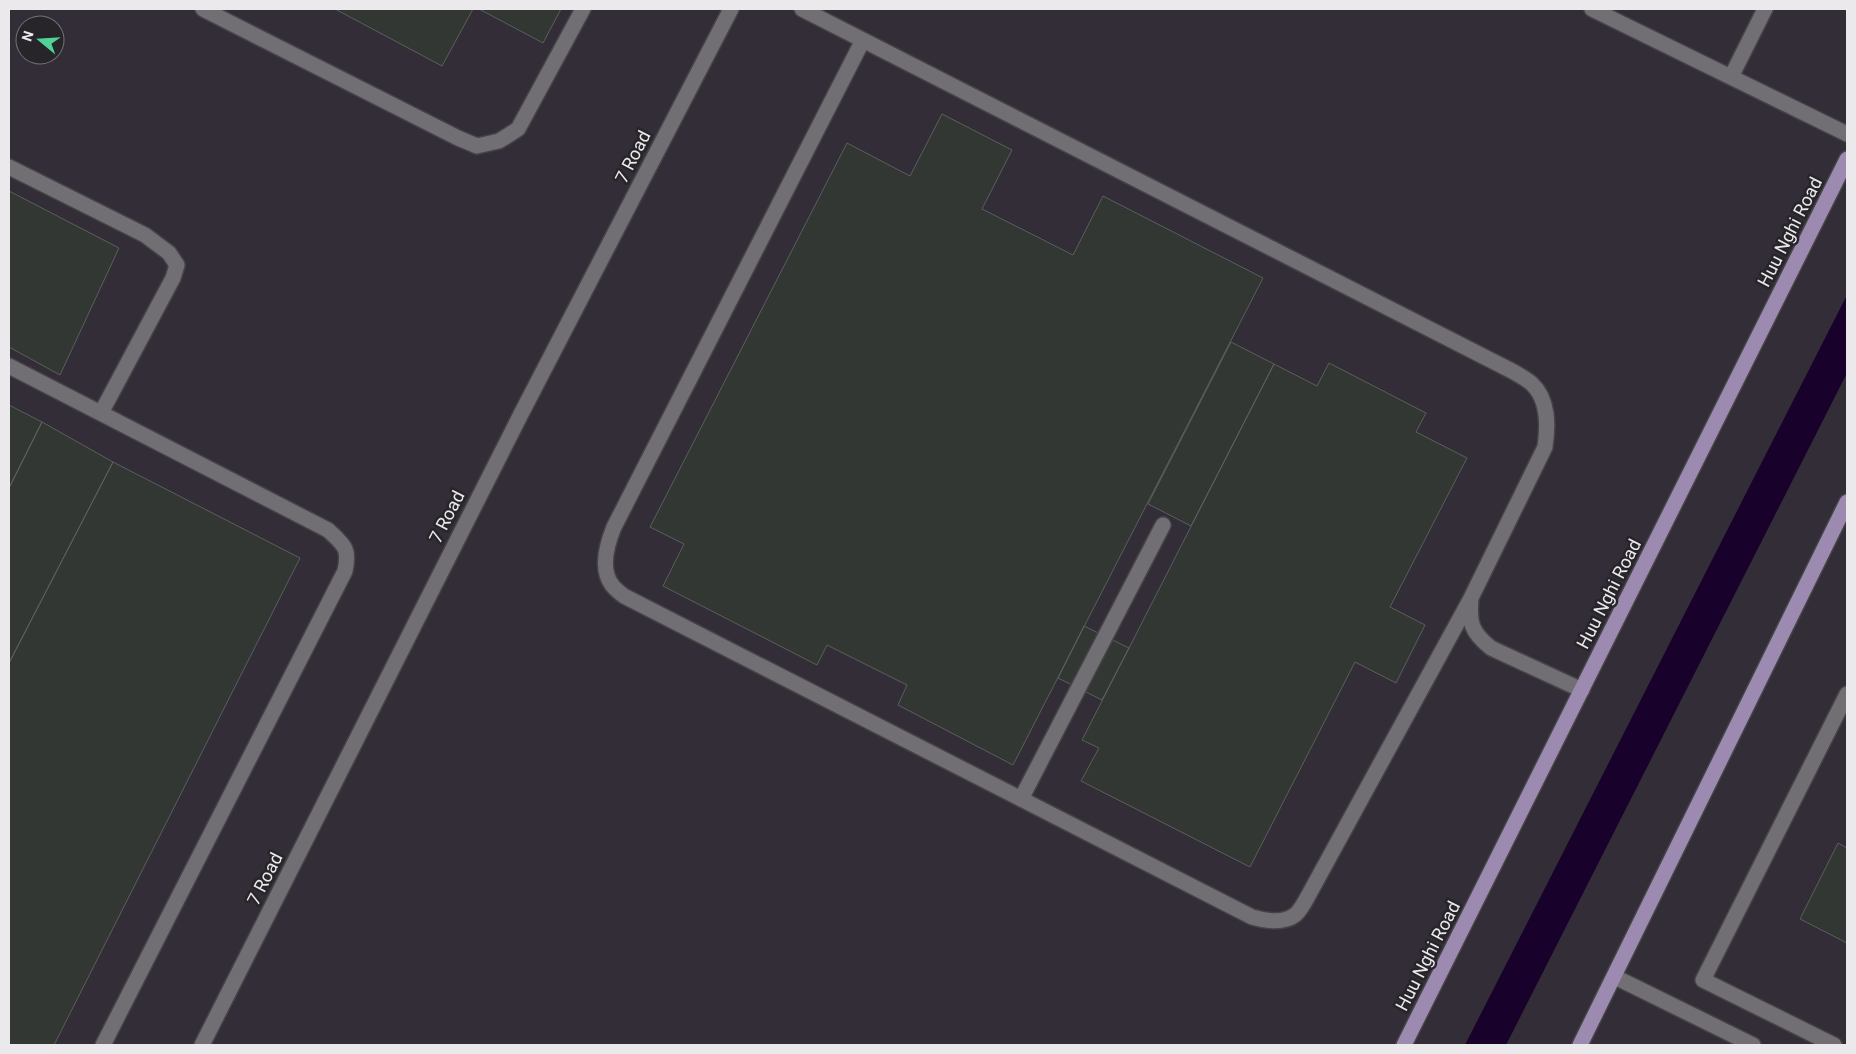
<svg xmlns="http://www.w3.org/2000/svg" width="1856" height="1054" font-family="Roboto,sans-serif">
  <rect width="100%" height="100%" fill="#272529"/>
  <path fill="#322d37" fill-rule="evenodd" d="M 9,9 L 1847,9 L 1847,1045 L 9,1045 ZM 25,25 L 55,25 L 55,55 L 25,55 Z"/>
  <path fill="#18012a" d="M 1847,295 L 1847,373 L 1506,1045 L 1465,1045 Z"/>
  <path fill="#323734" stroke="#5a605c" d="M 335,9 L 473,9 L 442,66 Z
    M 479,9 L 561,9 L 543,43 Z
    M 942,114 L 1012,150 L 982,209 L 1073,255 L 1103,196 L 1263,278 L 1013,765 L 898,705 L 907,685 L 827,645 L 817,665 L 663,586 L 684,544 L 650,527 L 847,143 L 910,176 Z
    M 9,191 L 119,248 L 60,375 L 9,347 Z
    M 1231,342 L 1274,364 L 1191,526 L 1148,504 Z
    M 1329,363 L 1426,413 L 1416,432 L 1467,458 L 1390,607 L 1425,625 L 1396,683 L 1355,662 L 1250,867 L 1081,781 L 1099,748 L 1082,740 L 1274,364 L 1317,386 Z
    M 9,405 L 42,422 L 9,488 Z
    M 42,422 L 113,462 L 9,663 L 9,488 Z
    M 113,462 L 300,558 L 54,1045 L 9,1045 L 9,663 Z
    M 1084,626 L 1129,648 L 1102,700 L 1058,678 Z
    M 1838,843 L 1847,848 L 1847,943 L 1800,919 Z"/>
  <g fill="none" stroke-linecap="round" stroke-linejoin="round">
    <defs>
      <path id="minor" d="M 203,9 L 458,138 L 477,146 L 499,141 L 518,129 L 583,9
        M 802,9 L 1512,371 C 1519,375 1527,379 1532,384 C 1549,400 1548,426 1545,447 L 1471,598 C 1469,623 1471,632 1491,648 L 1582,690
        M 1592,9 L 1847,134
        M 863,40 L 614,527 C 607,544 600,569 612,585 C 615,589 620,593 624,596 L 1252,917 C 1266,921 1283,924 1295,915 C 1300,911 1304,903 1307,898 L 1471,598
        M 1731,77 L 1765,9
        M 9,167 L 145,235 L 169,253 L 177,265 L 173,278 L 101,413
        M 9,366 L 328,530 C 344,545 350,548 345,571 L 103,1045
        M 1021,799 L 1163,525
        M 1615,977 L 1753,1045
        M 202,1045 L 521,414 L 731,9
        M 1834,1045 L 1703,980 L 1847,694"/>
      <path id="major" d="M 1404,1045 L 1847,159
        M 1580,1045 L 1847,502"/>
    </defs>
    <use href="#minor" stroke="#454346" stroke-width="18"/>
    <use href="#major" stroke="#454346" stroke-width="18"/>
    <use href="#minor" stroke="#716e74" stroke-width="15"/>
    <use href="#major" stroke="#9c8ab1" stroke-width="15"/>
  </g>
  <g text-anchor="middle" stroke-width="5" stroke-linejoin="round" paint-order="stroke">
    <g font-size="18" fill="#ebe9ec" stroke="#272529">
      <text transform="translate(633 157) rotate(-63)" y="6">7 Road</text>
      <text transform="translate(1790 232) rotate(-63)" y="6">Huu Nghi Road</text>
      <text transform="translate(447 517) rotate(-63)" y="6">7 Road</text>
      <text transform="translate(1609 594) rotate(-63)" y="6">Huu Nghi Road</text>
      <text transform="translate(265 879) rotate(-63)" y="6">7 Road</text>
      <text transform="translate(1428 956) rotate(-63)" y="6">Huu Nghi Road</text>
    </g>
  </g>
  <rect width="1856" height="1054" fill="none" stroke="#ebe9ec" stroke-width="20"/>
  <g transform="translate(40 40) rotate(288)"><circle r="24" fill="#272529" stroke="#757377"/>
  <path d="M0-4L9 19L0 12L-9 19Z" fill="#51d398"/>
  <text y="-8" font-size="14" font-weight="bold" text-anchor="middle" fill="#ebe9ec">N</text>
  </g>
</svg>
